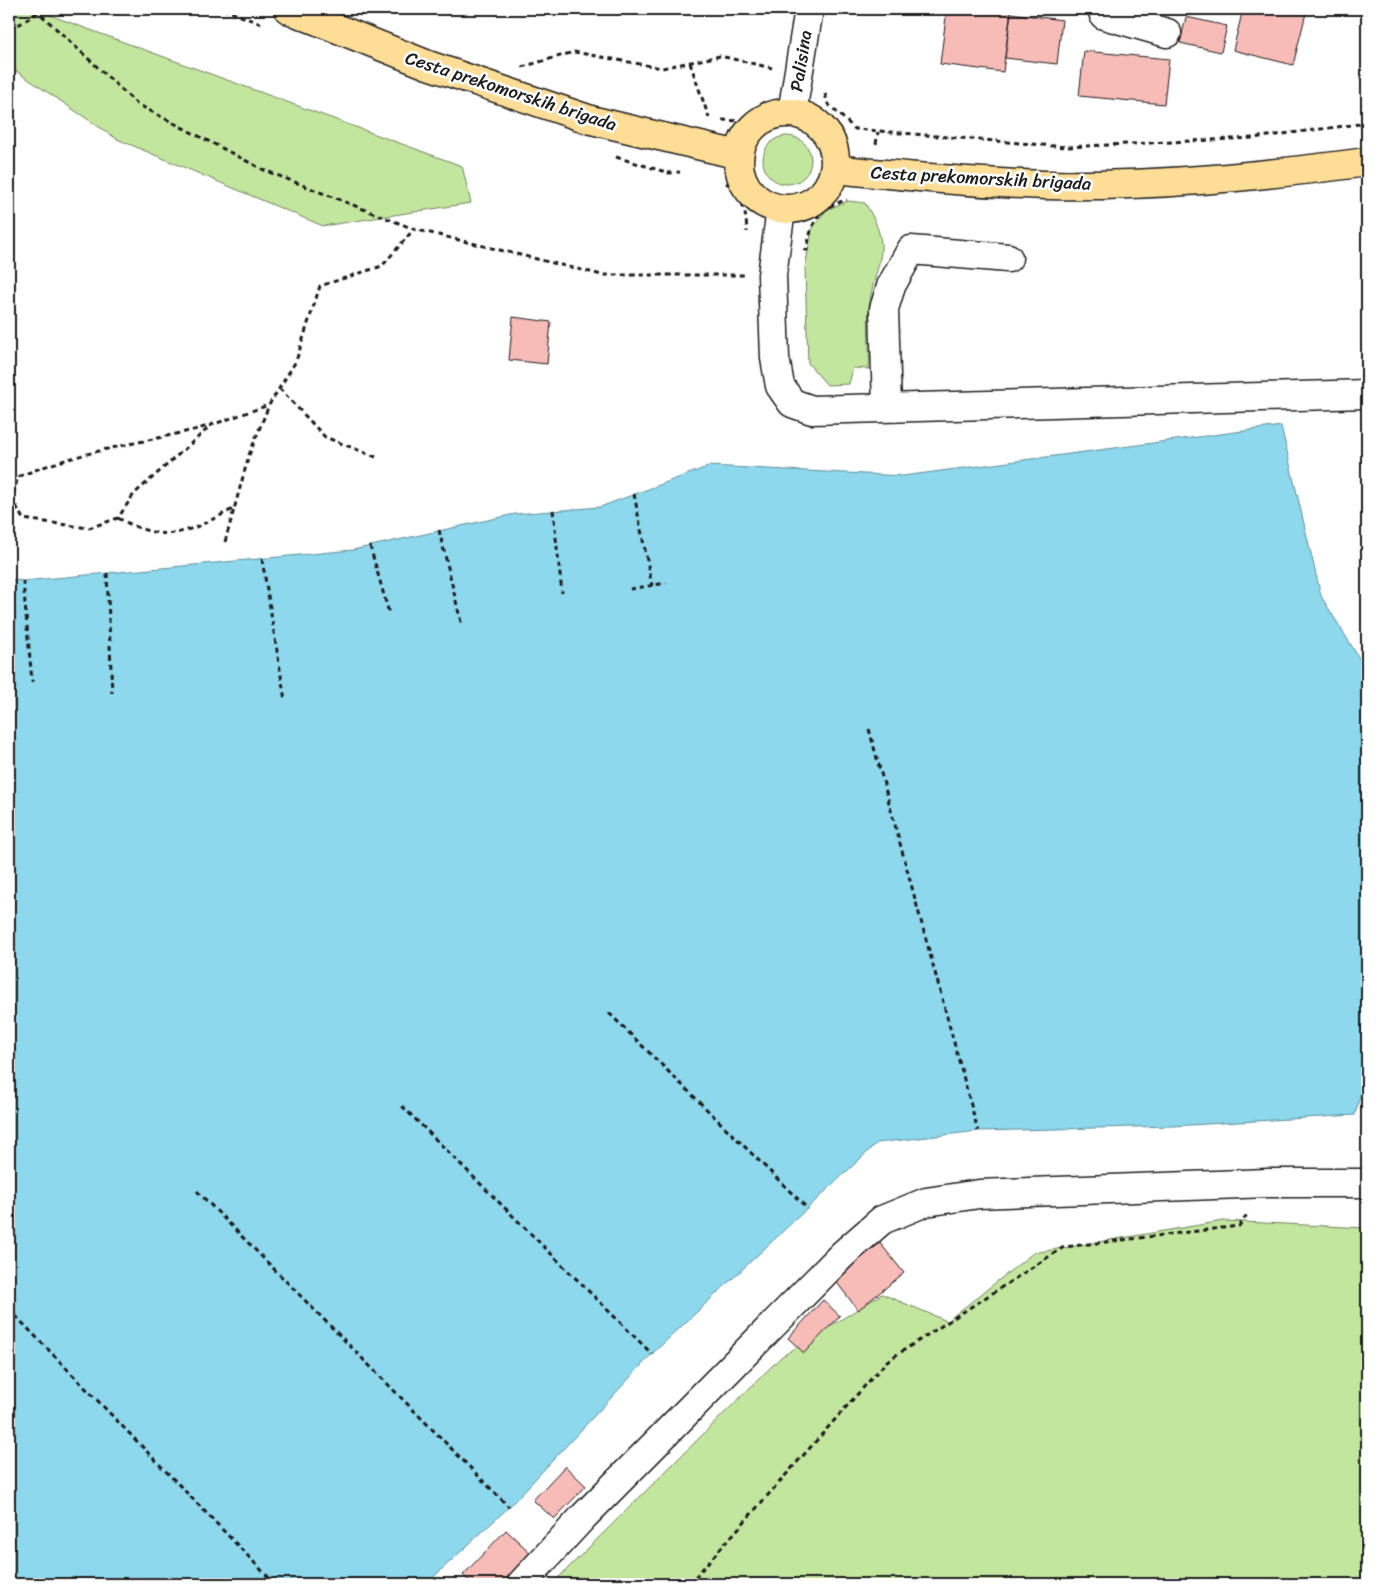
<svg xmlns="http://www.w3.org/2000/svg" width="1376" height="1593" font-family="Sriracha,sans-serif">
  <rect width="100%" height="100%" fill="#fff"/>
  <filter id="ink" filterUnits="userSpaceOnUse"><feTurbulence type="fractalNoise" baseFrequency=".02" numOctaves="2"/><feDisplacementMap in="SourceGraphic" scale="10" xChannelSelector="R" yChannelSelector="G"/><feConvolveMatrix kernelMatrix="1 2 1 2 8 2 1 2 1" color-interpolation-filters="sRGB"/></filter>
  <g filter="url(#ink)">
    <path fill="#c3e69f" stroke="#70815e" d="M 9,9 L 33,9 L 462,166 L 471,203 L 323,226 L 117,139 L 16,71 L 9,71 Z
      M763 160a24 24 0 1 1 48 0a24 24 0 1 1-48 0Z
      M 848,201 L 865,203 C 895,252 875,259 869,307 C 867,327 870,348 869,369 L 853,368 L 849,384 L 827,385 L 808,363 L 805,268 L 812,229 L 826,210 Z
      M 1223,1221 L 1367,1228 L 1367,1584 L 552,1584 L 781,1357 L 882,1294 L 947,1321 L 1033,1253 Z"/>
    <path fill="#8dd8ed" stroke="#608d99" d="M 1281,426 L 1321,596 L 1367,671 L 1367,1069 L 1355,1115 L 1173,1126 L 978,1131 L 877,1143 L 652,1354 L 509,1507 L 426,1584 L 9,1584 L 9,579 L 23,581 L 353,550 L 515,514 L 600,507 L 710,466 L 903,476 Z"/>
    <path fill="#f7bbb8" stroke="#1c1c1c" d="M 947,9 L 1011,9 L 1003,72 L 940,64 Z
      M 1243,9 L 1307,9 L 1293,65 L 1233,50 Z
      M 1011,13 L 1062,20 L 1057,64 L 1005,58 Z
      M 1186,17 L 1227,26 L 1221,52 L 1180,43 Z
      M 1084,51 L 1169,59 L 1164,104 L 1079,96 Z
      M 513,317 L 551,322 L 547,364 L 509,360 Z
      M 880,1243 L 904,1273 L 858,1310 L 834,1279 Z
      M 823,1300 L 840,1316 L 804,1353 L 788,1338 Z
      M 565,1466 L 586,1486 L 554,1519 L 533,1500 Z
      M 506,1530 L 535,1557 L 510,1584 L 472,1584 L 463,1575 Z"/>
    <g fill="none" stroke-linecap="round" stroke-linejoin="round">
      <defs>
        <path id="minor" d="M 1102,9 L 1104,15 L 1167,33
          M 792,113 L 809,9
          M 781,209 L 772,275 L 775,358 L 780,386 L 792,403 L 812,410 L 1367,394
          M 887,407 L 884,309 L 891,286 L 911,250 L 1008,258
          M 521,1584 L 584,1516 L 843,1254 L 882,1220 L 926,1202 L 979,1194 L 1268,1183 L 1367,1183"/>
        <path id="major" d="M 288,9 L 428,65 L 591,120 L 739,155
          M739 161a48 48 0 1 1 96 0a48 48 0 1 1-96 0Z
          M 834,169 C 905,176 975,183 1046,185 C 1154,187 1261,176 1367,162"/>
      </defs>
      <use href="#minor" stroke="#1c1c1c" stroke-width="31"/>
      <use href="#major" stroke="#1c1c1c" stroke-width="31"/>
      <path stroke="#1c1c1c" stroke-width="3" stroke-dasharray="5 4" stroke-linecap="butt" d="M 35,9 L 137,104 L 264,170 L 414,229 L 602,275 L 744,275
        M 223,9 L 264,25
        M 9,26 L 20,24 L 38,12
        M 690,63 L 709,118
        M 522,67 L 574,52 L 662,68 L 720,56 L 772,68
        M 825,94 L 828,104 L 855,129 L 1066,147 L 1253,138 L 1367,123
        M 722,120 L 744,121 L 765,101
        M 876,144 L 878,132
        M 616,157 L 669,173 L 680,172
        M 726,183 C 743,193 746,213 747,232
        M 804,250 L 807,250 C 811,222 818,207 847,200
        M 279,388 L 325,437 L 376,457
        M 214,423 L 134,494 L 118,518 L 89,528 L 23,519 L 12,498 L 18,477 C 71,454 128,445 185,432 C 213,426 241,414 269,405
        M 9,480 L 18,477
        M 634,494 L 652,586
        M 553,510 L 562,593
        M 118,518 C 169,546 187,532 235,508
        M 439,530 L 462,626
        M 225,542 L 249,455 L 269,405 L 296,361 L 320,286 L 382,266 L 414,229
        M 370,546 L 389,613
        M 262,559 L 285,700
        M 107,573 L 112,693
        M 23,581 L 32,682
        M 630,589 L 666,583
        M 869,729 L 978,1131
        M 609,1013 L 808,1209
        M 402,1106 L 652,1354
        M 197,1191 L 509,1507
        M 9,1309 L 275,1584
        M 689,1584 L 887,1361 L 1064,1247 L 1239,1226 L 1248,1213"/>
      <use href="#minor" stroke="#fff" stroke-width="28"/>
      <use href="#major" stroke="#fedd96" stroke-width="28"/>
    </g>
  </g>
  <g text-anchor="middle" stroke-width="5" stroke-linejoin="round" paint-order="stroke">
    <g font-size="18" fill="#1c1c1c" stroke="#fff">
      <text transform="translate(801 61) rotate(-81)" y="6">Palisina</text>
      <text transform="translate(511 91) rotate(18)" y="6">Cesta prekomorskih brigada</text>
      <text transform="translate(981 178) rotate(3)" y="6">Cesta prekomorskih brigada</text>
    </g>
  </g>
  <rect width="1376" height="1593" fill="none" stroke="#fff" stroke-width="30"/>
  <rect x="15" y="15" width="1346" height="1563" fill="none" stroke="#1c1c1c" stroke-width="2" filter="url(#ink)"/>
</svg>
